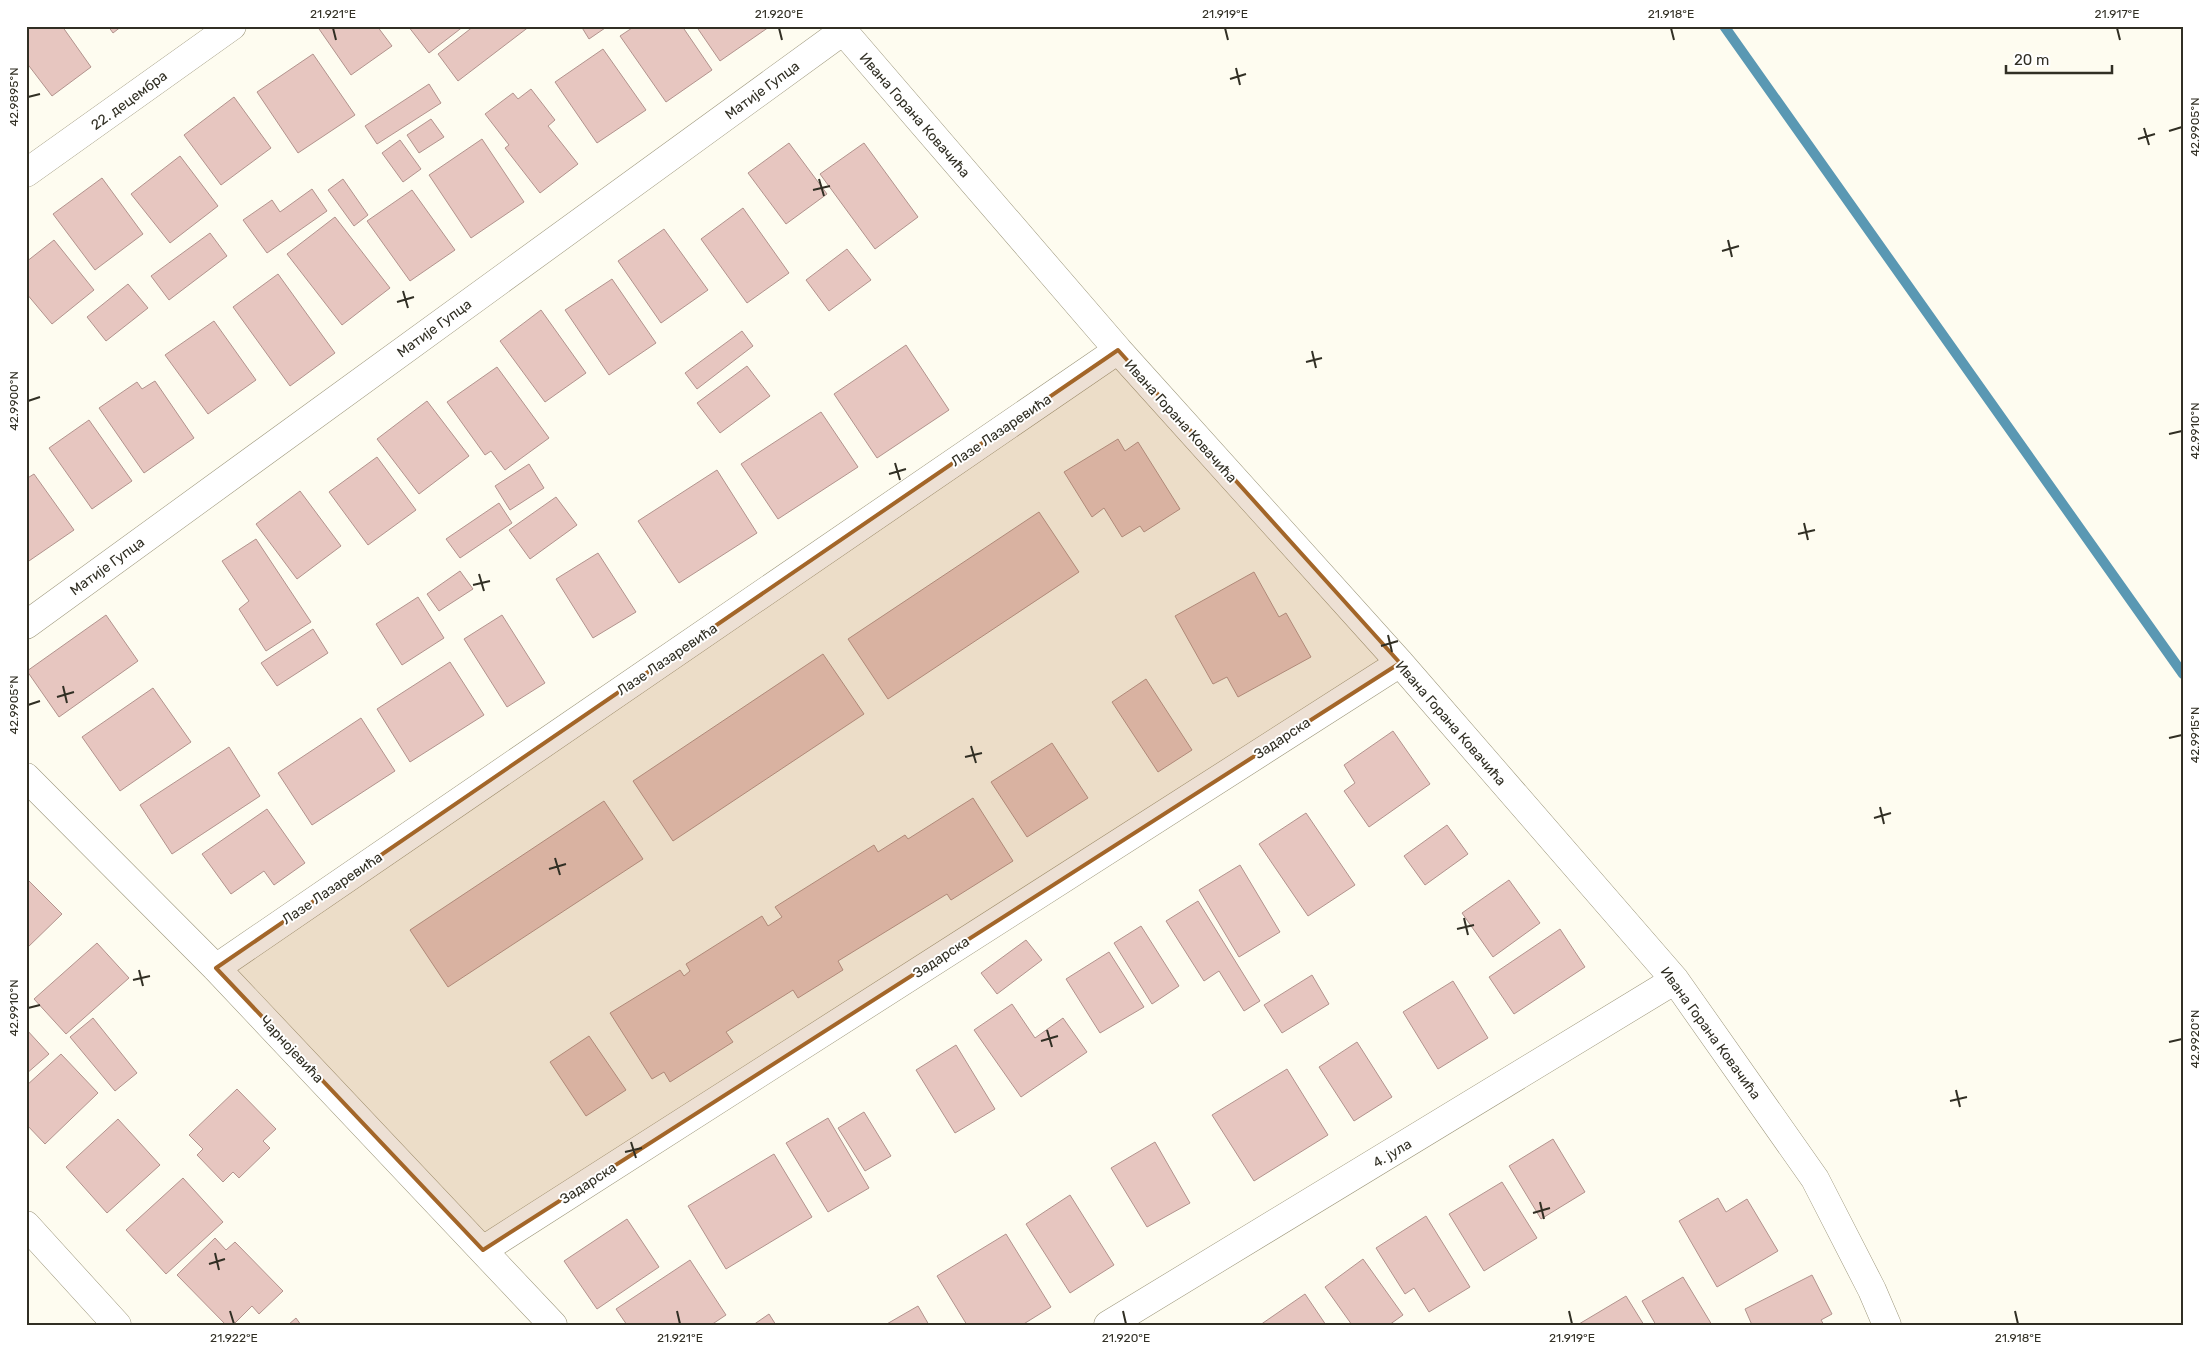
<svg xmlns="http://www.w3.org/2000/svg" width="2209" height="1351" font-family="Rubik,sans-serif">
  <rect width="100%" height="100%" fill="#fefcf0"/>
  <g fill="none" stroke-linecap="round" stroke-linejoin="round">
    <path stroke="#5a98b3" stroke-width="10" d="M 1724,26 L 2183,674"/>
  </g>
  <path fill="#e7c6c0" stroke="#b2938d" d="M 26,26 L 62,26 L 91,67 L 52,96 L 26,62 Z
    M 108,26 L 122,26 L 113,33 Z
    M 317,26 L 377,26 L 392,46 L 351,75 Z
    M 408,26 L 464,26 L 429,53 Z
    M 474,26 L 530,26 L 458,81 L 438,54 Z
    M 581,26 L 608,26 L 589,39 Z
    M 635,26 L 682,26 L 712,70 L 666,102 L 620,36 Z
    M 696,26 L 769,26 L 769,27 L 720,61 Z
    M 603,49 L 646,110 L 597,143 L 555,82 Z
    M 313,54 L 355,115 L 298,153 L 257,92 Z
    M 429,84 L 441,103 L 377,144 L 365,126 Z
    M 531,89 L 555,120 L 548,126 L 578,164 L 540,193 L 505,148 L 509,145 L 485,114 L 513,93 L 518,99 Z
    M 234,97 L 271,148 L 221,185 L 184,135 Z
    M 431,119 L 444,137 L 419,153 L 407,135 Z
    M 482,139 L 524,202 L 471,238 L 429,175 Z
    M 400,140 L 421,169 L 403,182 L 382,153 Z
    M 789,143 L 827,194 L 786,224 L 748,173 Z
    M 864,143 L 918,217 L 875,249 L 820,174 Z
    M 180,156 L 218,206 L 170,243 L 131,194 Z
    M 102,178 L 143,234 L 95,270 L 53,214 Z
    M 343,179 L 368,215 L 354,226 L 328,190 Z
    M 312,189 L 327,211 L 267,253 L 243,220 L 272,200 L 280,212 Z
    M 412,190 L 455,250 L 410,281 L 367,221 Z
    M 743,208 L 789,273 L 747,303 L 701,239 Z
    M 335,217 L 390,288 L 342,325 L 287,254 Z
    M 664,229 L 708,290 L 661,323 L 618,261 Z
    M 210,233 L 227,256 L 169,300 L 151,276 Z
    M 54,240 L 94,290 L 52,324 L 26,293 L 26,262 Z
    M 847,249 L 871,280 L 829,311 L 806,280 Z
    M 278,274 L 335,353 L 290,386 L 233,307 Z
    M 612,279 L 656,343 L 609,375 L 565,310 Z
    M 128,284 L 148,308 L 106,341 L 87,317 Z
    M 541,310 L 586,373 L 545,402 L 500,341 Z
    M 214,321 L 256,380 L 208,414 L 165,355 Z
    M 742,331 L 753,346 L 697,389 L 685,373 Z
    M 906,345 L 949,410 L 877,458 L 834,394 Z
    M 747,366 L 770,396 L 720,433 L 697,403 Z
    M 497,367 L 549,438 L 505,470 L 491,451 L 485,455 L 447,402 Z
    M 155,381 L 194,438 L 144,473 L 99,408 L 137,382 L 142,389 Z
    M 427,401 L 469,456 L 419,494 L 377,439 Z
    M 821,412 L 858,467 L 778,519 L 741,464 Z
    M 89,420 L 132,481 L 92,509 L 49,448 Z
    M 1118,439 L 1125,451 L 1138,442 L 1180,509 L 1144,532 L 1140,526 L 1122,537 L 1104,508 L 1092,517 L 1064,472 Z
    M 377,457 L 416,510 L 368,545 L 329,492 Z
    M 529,464 L 544,488 L 510,510 L 495,486 Z
    M 717,470 L 757,533 L 679,583 L 638,521 Z
    M 34,474 L 74,530 L 26,563 L 26,479 Z
    M 300,491 L 341,546 L 297,579 L 256,524 Z
    M 556,497 L 577,525 L 530,559 L 509,530 Z
    M 499,503 L 512,523 L 460,558 L 446,539 Z
    M 1039,512 L 1079,572 L 888,699 L 848,639 Z
    M 256,539 L 311,622 L 266,651 L 239,609 L 249,601 L 222,561 Z
    M 598,553 L 636,612 L 593,638 L 556,579 Z
    M 460,571 L 473,589 L 439,611 L 427,594 Z
    M 1254,572 L 1279,617 L 1286,613 L 1311,657 L 1238,697 L 1227,677 L 1213,684 L 1175,616 Z
    M 418,597 L 444,638 L 402,665 L 376,624 Z
    M 106,615 L 138,661 L 59,717 L 27,671 Z
    M 502,615 L 545,683 L 507,707 L 464,639 Z
    M 313,629 L 328,653 L 277,686 L 261,663 Z
    M 823,654 L 864,714 L 673,841 L 633,781 Z
    M 450,662 L 484,715 L 410,762 L 377,709 Z
    M 1146,679 L 1192,750 L 1158,772 L 1112,702 Z
    M 153,688 L 191,742 L 120,791 L 82,737 Z
    M 361,718 L 395,771 L 312,825 L 278,773 Z
    M 1393,731 L 1430,784 L 1369,827 L 1344,791 L 1355,783 L 1344,765 Z
    M 1052,743 L 1088,798 L 1027,837 L 991,782 Z
    M 229,747 L 260,796 L 172,854 L 140,805 Z
    M 973,798 L 1013,861 L 951,900 L 947,894 L 838,961 L 843,970 L 798,998 L 793,990 L 726,1032 L 733,1042 L 670,1082 L 664,1072 L 652,1079 L 610,1013 L 680,970 L 684,976 L 690,971 L 686,964 L 762,916 L 768,926 L 782,917 L 775,907 L 874,845 L 878,852 L 905,835 L 908,839 Z
    M 604,801 L 643,859 L 448,987 L 410,930 Z
    M 267,809 L 305,863 L 274,885 L 264,871 L 231,894 L 202,854 Z
    M 1306,813 L 1355,885 L 1308,916 L 1259,844 Z
    M 1447,825 L 1468,854 L 1425,885 L 1404,856 Z
    M 1240,865 L 1280,932 L 1239,957 L 1199,890 Z
    M 26,878 L 62,914 L 26,949 Z
    M 1509,880 L 1540,923 L 1493,957 L 1462,913 Z
    M 1198,901 L 1260,1001 L 1244,1011 L 1219,971 L 1204,981 L 1166,921 Z
    M 1141,926 L 1179,986 L 1152,1004 L 1114,943 Z
    M 1560,929 L 1585,967 L 1514,1014 L 1489,977 Z
    M 1026,940 L 1042,960 L 997,994 L 981,973 Z
    M 97,943 L 129,978 L 66,1034 L 34,999 Z
    M 1109,952 L 1144,1007 L 1100,1033 L 1066,979 Z
    M 1312,975 L 1329,1004 L 1282,1033 L 1264,1005 Z
    M 1453,981 L 1488,1038 L 1438,1069 L 1403,1012 Z
    M 1012,1004 L 1035,1038 L 1063,1018 L 1087,1052 L 1021,1097 L 974,1030 Z
    M 93,1018 L 137,1073 L 115,1091 L 70,1037 Z
    M 26,1029 L 49,1054 L 26,1074 Z
    M 589,1036 L 626,1090 L 586,1116 L 550,1062 Z
    M 1357,1042 L 1392,1097 L 1354,1121 L 1319,1067 Z
    M 956,1045 L 995,1109 L 955,1133 L 916,1070 Z
    M 61,1054 L 98,1093 L 45,1144 L 26,1124 L 26,1097 L 28,1095 L 26,1086 Z
    M 1287,1069 L 1328,1135 L 1254,1181 L 1212,1115 Z
    M 237,1089 L 276,1129 L 263,1141 L 270,1148 L 239,1178 L 233,1172 L 223,1182 L 197,1155 L 203,1149 L 189,1135 Z
    M 864,1112 L 891,1156 L 865,1171 L 838,1128 Z
    M 828,1118 L 869,1188 L 828,1212 L 786,1143 Z
    M 118,1119 L 160,1165 L 107,1213 L 66,1167 Z
    M 1553,1139 L 1585,1192 L 1541,1219 L 1509,1166 Z
    M 1155,1142 L 1190,1203 L 1147,1227 L 1111,1168 Z
    M 774,1154 L 812,1217 L 726,1269 L 688,1206 Z
    M 183,1178 L 223,1222 L 166,1274 L 126,1230 Z
    M 1502,1182 L 1537,1238 L 1484,1271 L 1449,1214 Z
    M 1070,1195 L 1114,1265 L 1070,1293 L 1026,1224 Z
    M 1718,1198 L 1726,1212 L 1747,1199 L 1778,1251 L 1717,1287 L 1679,1221 Z
    M 1426,1216 L 1470,1287 L 1429,1312 L 1414,1288 L 1405,1294 L 1376,1248 Z
    M 627,1219 L 659,1267 L 597,1309 L 564,1261 Z
    M 1006,1234 L 1051,1307 L 1022,1325 L 967,1325 L 937,1276 Z
    M 215,1238 L 226,1250 L 235,1242 L 283,1291 L 259,1314 L 252,1306 L 233,1325 L 226,1325 L 177,1275 Z
    M 1363,1259 L 1403,1315 L 1389,1325 L 1352,1325 L 1325,1287 Z
    M 690,1260 L 726,1315 L 711,1325 L 627,1325 L 616,1309 Z
    M 1812,1275 L 1832,1314 L 1821,1320 L 1824,1325 L 1752,1325 L 1745,1309 Z
    M 1683,1277 L 1712,1325 L 1656,1325 L 1642,1301 Z
    M 1305,1294 L 1326,1325 L 1260,1325 Z
    M 1626,1296 L 1644,1325 L 1580,1325 L 1579,1324 Z
    M 918,1306 L 929,1325 L 885,1325 Z
    M 769,1314 L 776,1325 L 753,1325 Z
    M 296,1318 L 301,1325 L 288,1325 Z"/>
  <g fill="none" stroke-linecap="round" stroke-linejoin="round">
    <defs>
      <path id="street" d="M 839,26 L 1118,350 L 1400,663 L 1675,980 L 1815,1179 L 1872,1290 L 1887,1325
        M 26,173 L 232,26
        M 26,625 L 843,31
        M 26,777 L 216,968 L 553,1325
        M 216,968 L 1118,350
        M 26,1225 L 117,1325
        M 483,1250 L 1400,663
        M 1108,1325 L 1675,980"/>
    </defs>
    <use href="#street" stroke="#9d977c" stroke-width="29"/>
    <use href="#street" stroke="#fff" stroke-width="28"/>
  </g>
  <path fill="#a36629" fill-opacity="0.2" stroke="#a36629" stroke-width="4" stroke-linejoin="round" d="M 1118,350 L 1400,663 L 483,1250 L 216,968 Z"/>
  <path fill="none" stroke="#312f24" stroke-width="2" d="M 333,28 L 336,40M 779,28 L 782,40M 1225,28 L 1228,40M 1671,28 L 1674,40M 2117,28 L 2120,40M 1236,68 L 1240,85M 1230,79 L 1246,74M 28,97 L 40,94M 2144,128 L 2149,145M 2169,131 L 2182,127M 2138,139 L 2155,134M 819,179 L 824,196M 813,190 L 830,186M 1728,240 L 1732,257M 1722,251 L 1739,246M 403,291 L 408,308M 397,302 L 414,297M 1312,351 L 1316,368M 1306,362 L 1322,358M 28,401 L 40,397M 2169,434 L 2182,431M 895,463 L 900,480M 889,474 L 906,469M 1804,523 L 1808,540M 1798,534 L 1815,530M 479,574 L 484,591M 473,585 L 490,581M 1388,635 L 1392,652M 1381,646 L 1398,641M 63,686 L 67,703M 57,697 L 74,692M 28,705 L 40,701M 2169,738 L 2182,735M 971,746 L 976,763M 965,757 L 982,753M 1880,807 L 1884,824M 1874,818 L 1891,813M 555,858 L 560,875M 549,869 L 566,864M 1464,918 L 1468,935M 1457,929 L 1474,925M 139,970 L 143,986M 133,980 L 150,976M 28,1008 L 40,1005M 1047,1030 L 1052,1047M 1041,1041 L 1058,1036M 2169,1042 L 2182,1039M 1956,1090 L 1960,1107M 1950,1101 L 1967,1097M 631,1142 L 636,1158M 625,1152 L 642,1148M 1540,1202 L 1544,1219M 1533,1213 L 1550,1208M 215,1253 L 219,1270M 209,1264 L 225,1259M 230,1311 L 234,1324M 677,1311 L 680,1324M 1123,1311 L 1126,1324M 1569,1311 L 1572,1324M 2015,1311 L 2018,1324"/>
  <g text-anchor="middle" stroke-width="4" stroke-linejoin="round" paint-order="stroke">
    <g font-size="14" fill="#312f24" stroke="#fff">
      <text transform="translate(762 90) rotate(-36)" y="5">Матије Гупца</text>
      <text transform="translate(129 100) rotate(-36)" y="5">22. децембра</text>
      <text transform="translate(915 115) rotate(49)" y="5">Ивана Горана Ковачића</text>
      <text transform="translate(434 328) rotate(-36)" y="5">Матије Гупца</text>
      <text transform="translate(1181 421) rotate(48)" y="5">Ивана Горана Ковачића</text>
      <text transform="translate(1001 430) rotate(-34)" y="5">Лазе Лазаревића</text>
      <text transform="translate(107 566) rotate(-36)" y="5">Матије Гупца</text>
      <text transform="translate(667 659) rotate(-34)" y="5">Лазе Лазаревића</text>
      <text transform="translate(1451 723) rotate(49)" y="5">Ивана Горана Ковачића</text>
      <text transform="translate(1282 738) rotate(-33)" y="5">Задарска</text>
      <text transform="translate(332 888) rotate(-34)" y="5">Лазе Лазаревића</text>
      <text transform="translate(941 957) rotate(-33)" y="5">Задарска</text>
      <text transform="translate(1711 1033) rotate(54)" y="5">Ивана Горана Ковачића</text>
      <text transform="translate(292 1049) rotate(47)" y="5">Чарнојевића</text>
      <text transform="translate(1392 1153) rotate(-31)" y="5">4. јула</text>
      <text transform="translate(588 1183) rotate(-33)" y="5">Задарска</text>
    </g>
  </g>
  <rect width="2209" height="1351" fill="none" stroke="#ffffff" stroke-width="55"/>
  <path d="M2006 65v8h106v-8" fill="none" stroke="#312f24" stroke-width="2.5"/>
  <text x="2014" y="65" font-size="15" fill="#312f24" stroke="#ffffff" stroke-width="4" paint-order="stroke">20 m</text>
  <rect x="28" y="28" width="2154" height="1296" fill="none" stroke="#312f24" stroke-width="2"/>
  <g font-size="12" text-anchor="middle" fill="#312f24">
    <text x="333" y="18">21.921°E</text>
    <text x="779" y="18">21.920°E</text>
    <text x="1225" y="18">21.919°E</text>
    <text x="1671" y="18">21.918°E</text>
    <text x="2117" y="18">21.917°E</text>
    <text transform="translate(14 97) rotate(-90)" y="4">42.9895°N</text>
    <text transform="translate(2195 127) rotate(-90)" y="4">42.9905°N</text>
    <text transform="translate(14 401) rotate(-90)" y="4">42.9900°N</text>
    <text transform="translate(2195 431) rotate(-90)" y="4">42.9910°N</text>
    <text transform="translate(14 705) rotate(-90)" y="4">42.9905°N</text>
    <text transform="translate(2195 735) rotate(-90)" y="4">42.9915°N</text>
    <text transform="translate(14 1008) rotate(-90)" y="4">42.9910°N</text>
    <text transform="translate(2195 1039) rotate(-90)" y="4">42.9920°N</text>
    <text x="234" y="1342">21.922°E</text>
    <text x="680" y="1342">21.921°E</text>
    <text x="1126" y="1342">21.920°E</text>
    <text x="1572" y="1342">21.919°E</text>
    <text x="2018" y="1342">21.918°E</text>
  </g>
</svg>
